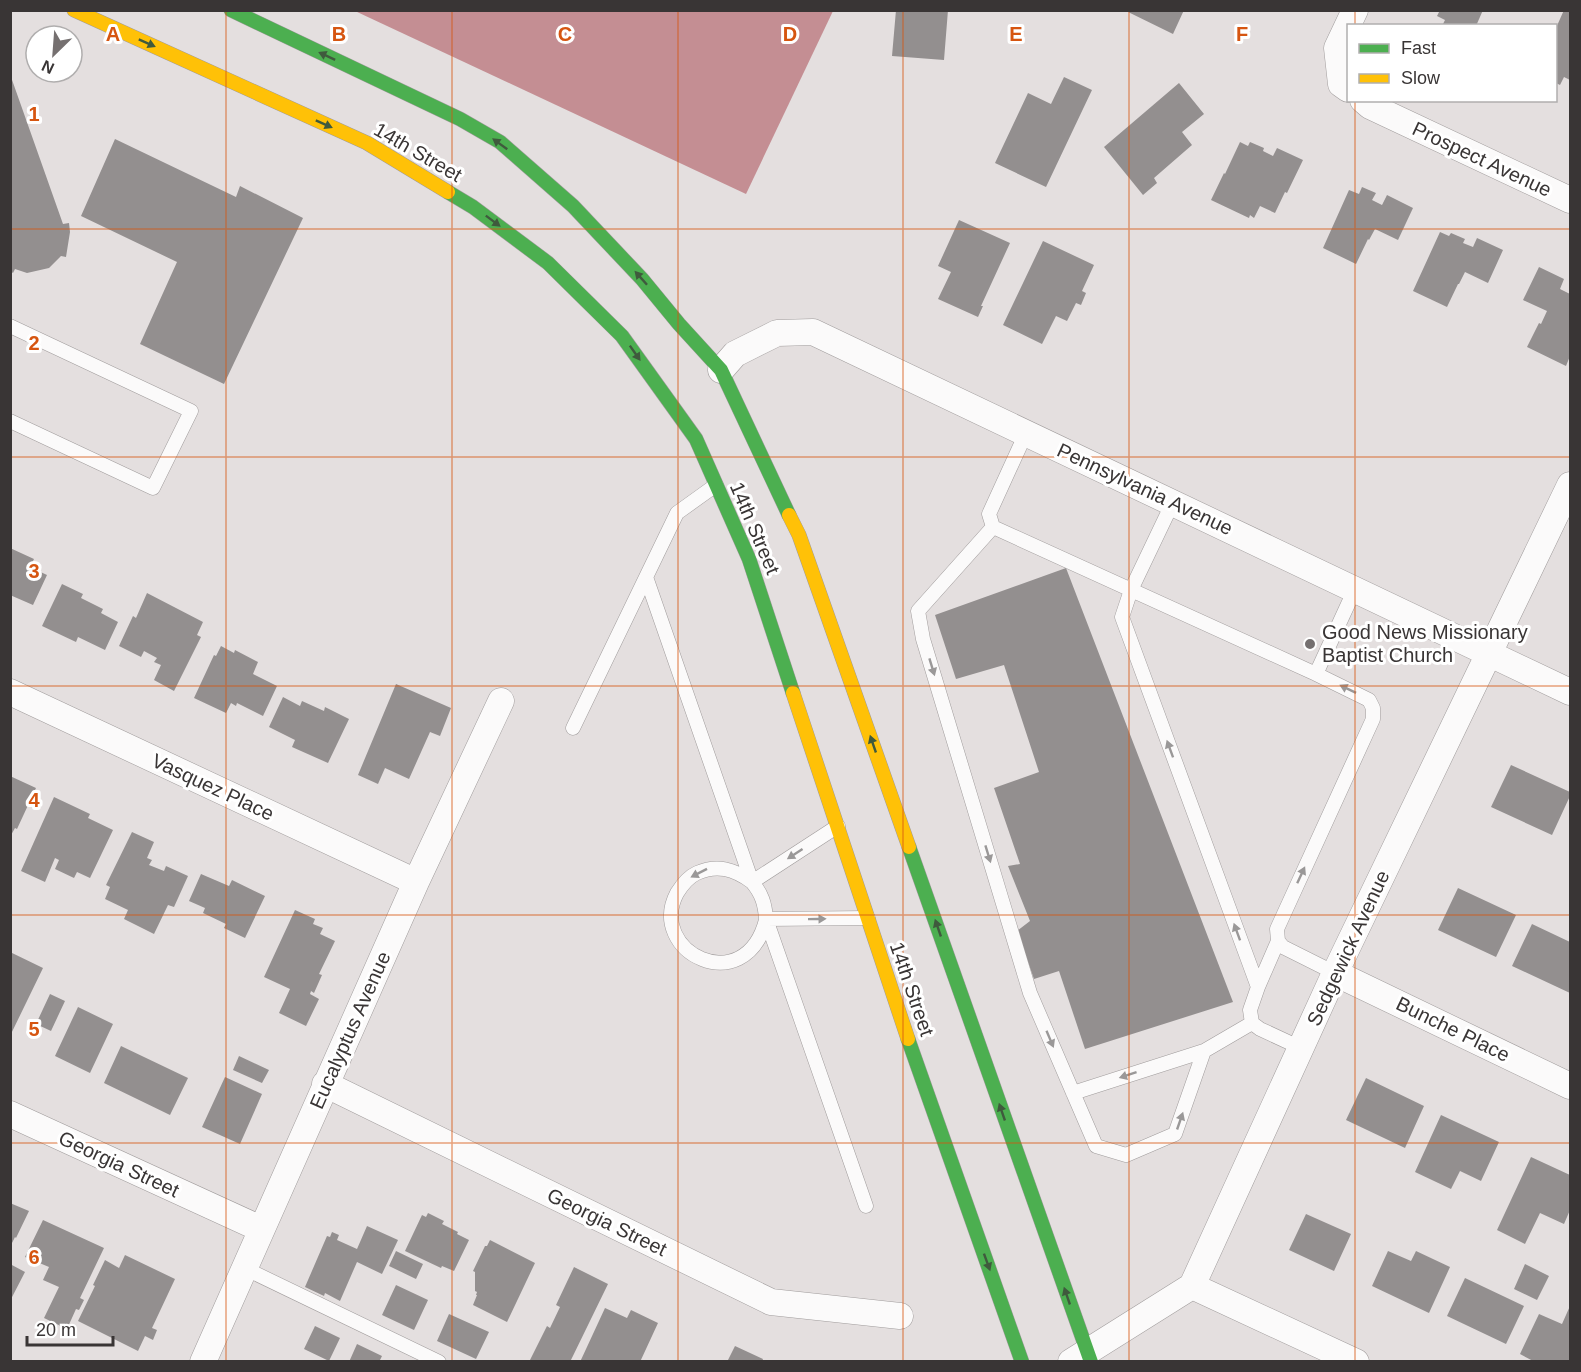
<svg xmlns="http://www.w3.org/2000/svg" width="1581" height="1372" font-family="Helvetica,sans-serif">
  <rect width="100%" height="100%" fill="#e4dfdf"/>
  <path fill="#c48e93" d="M 355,11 L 833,11 L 746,194 Z"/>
  <path fill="#938f8f" d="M 896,10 L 948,10 L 944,60 L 892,56 Z
    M 1124,10 L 1184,10 L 1173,34 Z
    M 1440,10 L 1483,10 L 1476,26 L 1446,26 L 1443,24 L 1445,20 L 1437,16 Z
    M 1564,10 L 1570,10 L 1570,80 L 1564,77 L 1560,85 L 1556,83 L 1556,28 Z
    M 11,77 L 63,224 L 69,223 L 70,232 L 66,257 L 61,256 L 49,268 L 27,273 L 15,269 L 13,273 L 10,271 Z
    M 1064,77 L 1092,90 L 1046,187 L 995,163 L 1028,93 L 1051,104 Z
    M 1179,83 L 1204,114 L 1182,132 L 1192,145 L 1154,178 L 1157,183 L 1143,195 L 1104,147 Z
    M 115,139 L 236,197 L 240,186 L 303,218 L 224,384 L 140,344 L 177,262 L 81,216 Z
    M 1240,142 L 1248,146 L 1250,142 L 1264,148 L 1263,151 L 1273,156 L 1277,148 L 1303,160 L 1287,193 L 1285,192 L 1275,213 L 1260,206 L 1254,218 L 1250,215 L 1249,218 L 1211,200 L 1224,173 L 1225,174 Z
    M 1362,187 L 1376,193 L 1372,200 L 1382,205 L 1387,195 L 1413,208 L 1398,240 L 1375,229 L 1369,240 L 1368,239 L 1356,264 L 1323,248 L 1349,190 L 1359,194 Z
    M 959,220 L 1010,243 L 981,306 L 983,306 L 978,317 L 938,299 L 951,272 L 938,266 Z
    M 1440,232 L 1449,236 L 1451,233 L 1465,239 L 1463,243 L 1473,247 L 1477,238 L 1503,250 L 1488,283 L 1465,272 L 1459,284 L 1458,284 L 1447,307 L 1413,291 Z
    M 1043,241 L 1094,265 L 1082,291 L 1086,293 L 1081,305 L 1076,303 L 1067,321 L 1056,316 L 1042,344 L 1003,325 Z
    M 1539,267 L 1564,279 L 1560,289 L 1570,294 L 1570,356 L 1566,366 L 1527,347 L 1539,323 L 1541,324 L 1547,311 L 1523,300 Z
    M 10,548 L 34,559 L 30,567 L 47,575 L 33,605 L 10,595 Z
    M 1066,568 L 1233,1002 L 1085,1049 L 1059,971 L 1034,979 L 1017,931 L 1030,921 L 1008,866 L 1020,864 L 994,788 L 1039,772 L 1004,665 L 956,679 L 935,615 Z
    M 62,584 L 83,594 L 81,598 L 103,609 L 101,613 L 118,622 L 105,650 L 78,637 L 76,642 L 42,626 Z
    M 147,593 L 203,622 L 197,635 L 201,637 L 174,691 L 154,680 L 161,665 L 154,662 L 157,658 L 144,651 L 141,657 L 119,646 L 133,616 L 136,618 Z
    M 221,646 L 234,653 L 235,650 L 258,662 L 253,674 L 277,686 L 263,716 L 237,703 L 236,706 L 231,703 L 226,713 L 194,698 L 214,655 L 216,656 Z
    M 396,684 L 451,708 L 440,736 L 430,732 L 409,779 L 385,768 L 378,784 L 358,775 Z
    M 283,697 L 300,706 L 302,701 L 324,711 L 325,707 L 349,719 L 328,763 L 292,747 L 295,740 L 269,727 Z
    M 1511,765 L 1570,792 L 1570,796 L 1552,835 L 1491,807 Z
    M 10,776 L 36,788 L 17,829 L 15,828 L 10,837 Z
    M 54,797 L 90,814 L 88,818 L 113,830 L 90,878 L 77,872 L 74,878 L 55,869 L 59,860 L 55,858 L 45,882 L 21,871 Z
    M 132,832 L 154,842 L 147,858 L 152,860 L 149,865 L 164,871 L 166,866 L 188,876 L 174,907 L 168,905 L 154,934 L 124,919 L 128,910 L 105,899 L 110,887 L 106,885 Z
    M 201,874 L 229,886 L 232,880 L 265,896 L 245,938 L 224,928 L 226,924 L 203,913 L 205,908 L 189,901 Z
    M 1458,888 L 1516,915 L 1496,957 L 1438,930 Z
    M 295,910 L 315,919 L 313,924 L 323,928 L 320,934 L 335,941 L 319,974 L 322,975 L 314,993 L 311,991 L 310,994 L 319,999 L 306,1026 L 279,1013 L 290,989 L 264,977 Z
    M 1532,924 L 1570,942 L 1570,993 L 1512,966 Z
    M 10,952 L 43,968 L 10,1036 Z
    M 50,994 L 65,1001 L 51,1031 L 36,1024 Z
    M 78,1007 L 113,1024 L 90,1073 L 55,1056 Z
    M 121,1046 L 188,1078 L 170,1115 L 104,1083 Z
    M 239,1056 L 269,1070 L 262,1083 L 233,1070 Z
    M 225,1077 L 262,1094 L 240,1144 L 202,1127 Z
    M 1366,1078 L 1424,1106 L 1405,1148 L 1346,1120 Z
    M 1441,1115 L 1499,1142 L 1481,1181 L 1460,1171 L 1451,1189 L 1415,1172 Z
    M 1531,1157 L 1570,1175 L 1570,1210 L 1564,1224 L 1540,1213 L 1525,1244 L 1497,1230 Z
    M 10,1203 L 29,1211 L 16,1238 L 15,1237 L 10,1247 Z
    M 428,1213 L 444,1221 L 442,1224 L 458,1232 L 457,1234 L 469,1240 L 454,1271 L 442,1266 L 441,1268 L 405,1251 L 422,1215 L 426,1217 Z
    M 1306,1214 L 1351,1234 L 1334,1271 L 1289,1250 Z
    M 43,1220 L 104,1248 L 80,1298 L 84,1300 L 79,1310 L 76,1309 L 67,1329 L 44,1318 L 59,1287 L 43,1280 L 49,1267 L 25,1257 Z
    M 367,1226 L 398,1240 L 382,1274 L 357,1262 L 340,1301 L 325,1293 L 324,1296 L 305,1287 L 327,1236 L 330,1237 L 332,1232 L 339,1235 L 337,1240 L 357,1249 Z
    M 490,1240 L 535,1263 L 507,1322 L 473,1305 L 477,1295 L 476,1295 L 477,1292 L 475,1291 L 475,1272 L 473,1271 L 485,1246 L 487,1246 Z
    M 396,1251 L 423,1264 L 416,1279 L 389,1266 Z
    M 1388,1251 L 1411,1261 L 1416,1251 L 1450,1267 L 1429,1313 L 1372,1286 Z
    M 125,1255 L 175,1279 L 152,1328 L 157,1330 L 153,1340 L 145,1336 L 138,1351 L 78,1321 L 95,1286 L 93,1285 L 105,1260 L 119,1268 Z
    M 10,1264 L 25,1272 L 10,1301 Z
    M 1525,1264 L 1549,1276 L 1537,1300 L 1514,1289 Z
    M 574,1267 L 608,1284 L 570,1362 L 529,1362 L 547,1326 L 550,1328 L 560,1307 L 556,1305 Z
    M 1465,1278 L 1524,1306 L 1506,1344 L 1447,1316 Z
    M 396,1285 L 428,1300 L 414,1330 L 382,1315 Z
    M 1570,1306 L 1570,1362 L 1535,1362 L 1520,1354 L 1539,1314 L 1562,1324 Z
    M 605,1308 L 627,1318 L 631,1310 L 658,1323 L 640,1362 L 580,1362 Z
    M 449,1314 L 489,1332 L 476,1359 L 437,1341 Z
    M 315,1326 L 340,1338 L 329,1361 L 304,1349 Z
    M 357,1344 L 382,1356 L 379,1362 L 349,1362 Z
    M 735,1346 L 763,1359 L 762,1362 L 727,1362 Z"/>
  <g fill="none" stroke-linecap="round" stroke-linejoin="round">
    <defs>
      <path id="lane" d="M 10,326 L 191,411 L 153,488 L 10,421
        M 1026,433 L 989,514 L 993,527 L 1316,674 L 1355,589
        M 1173,502 L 1131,590 L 1122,617 L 1258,987
        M 993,527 L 918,611 L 923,639 L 1030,993 L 1096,1146 L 1126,1155 L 1175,1134 L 1204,1051
        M 646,577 L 752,882 C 762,894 765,904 766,919 L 866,1206
        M 1316,674 L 1369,700 L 1373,708 L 1373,719 L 1277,929 L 1278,941 L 1283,947 L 1335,973
        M 573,728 L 677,513 L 716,485
        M 752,882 C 734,869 717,864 697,873 C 688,877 682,885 677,893 C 646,952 745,1001 766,920
        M 752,882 L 838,826
        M 766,919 L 868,918
        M 1278,941 L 1258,987 L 1250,1010 L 1252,1023 L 1260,1029 L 1301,1048
        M 1073,1093 L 1204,1051 L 1252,1023
        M 244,1268 L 439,1362"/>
      <path id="street" d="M 1348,89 L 1341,84 L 1337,48 L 1355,10
        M 1363,100 L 1370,106 L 1570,200
        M 721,370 L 735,354 L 777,333 L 813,332 L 1570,692
        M 10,692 L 416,882
        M 1335,973 L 1570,1086
        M 325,1084 L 771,1302 L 900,1316
        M 10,1114 L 261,1229
        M 1192,1286 L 1356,1362
        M 203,1362 L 416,882 L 501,701
        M 1071,1362 L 1192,1286 L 1335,973 L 1570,485"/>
      <path id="fast" d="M 231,10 L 460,119 L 500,142 L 573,206 L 642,279 L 679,324 L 721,370 L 789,515
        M 448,192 L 473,207 L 548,263 L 622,336 L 696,439 L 749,559 L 793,693
        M 909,847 L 1091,1362
        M 908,1039 L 1022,1362"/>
      <path id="slow" d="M 74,10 L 367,143 L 448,192
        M 789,515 L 799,535 L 909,847
        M 793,693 L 908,1039"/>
    </defs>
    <use href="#lane" stroke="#a09c9c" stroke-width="15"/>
    <use href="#street" stroke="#a09c9c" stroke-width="27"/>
    <use href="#fast" stroke="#a09c9c" stroke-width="15"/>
    <use href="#slow" stroke="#a09c9c" stroke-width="15"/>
    <use href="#lane" stroke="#fbfafa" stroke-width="14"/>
    <use href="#street" stroke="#fbfafa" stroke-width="26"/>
    <use href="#fast" stroke="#4caf50" stroke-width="14"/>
    <use href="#slow" stroke="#ffc107" stroke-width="14"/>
  </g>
  <defs><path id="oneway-solid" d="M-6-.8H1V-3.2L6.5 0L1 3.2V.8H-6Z" transform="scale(1.5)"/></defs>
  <g fill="#3f5a3d">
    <use href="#oneway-solid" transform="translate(147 43) rotate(24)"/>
    <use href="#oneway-solid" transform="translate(327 56) rotate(-155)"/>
    <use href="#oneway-solid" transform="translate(324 124) rotate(24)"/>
    <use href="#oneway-solid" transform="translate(500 144) rotate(-144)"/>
    <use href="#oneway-solid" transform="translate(493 221) rotate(37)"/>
    <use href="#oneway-solid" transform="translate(641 278) rotate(-132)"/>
    <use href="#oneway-solid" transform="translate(635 353) rotate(55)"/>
    <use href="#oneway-solid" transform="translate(873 744) rotate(-109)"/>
    <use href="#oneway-solid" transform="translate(938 928) rotate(-109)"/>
    <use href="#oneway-solid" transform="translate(1002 1112) rotate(-109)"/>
    <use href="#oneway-solid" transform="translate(987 1262) rotate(70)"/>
    <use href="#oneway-solid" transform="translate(1067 1296) rotate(-109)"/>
  </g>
  <g fill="#9a9898">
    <use href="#oneway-solid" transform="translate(932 667) rotate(73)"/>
    <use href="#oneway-solid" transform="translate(1348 689) rotate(-154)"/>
    <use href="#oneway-solid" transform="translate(1170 749) rotate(-110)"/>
    <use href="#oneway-solid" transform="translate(795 854) rotate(147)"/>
    <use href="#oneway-solid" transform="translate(988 854) rotate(73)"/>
    <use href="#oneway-solid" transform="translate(699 873) rotate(153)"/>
    <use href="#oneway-solid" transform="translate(1301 875) rotate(-65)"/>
    <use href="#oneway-solid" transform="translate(817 919) rotate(-1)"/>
    <use href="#oneway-solid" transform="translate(1237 932) rotate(-110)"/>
    <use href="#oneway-solid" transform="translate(1050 1039) rotate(67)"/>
    <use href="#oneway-solid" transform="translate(1128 1075) rotate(162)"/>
    <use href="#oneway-solid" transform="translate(1180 1121) rotate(-71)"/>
  </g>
  <path fill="none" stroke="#d65510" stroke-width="1.5" stroke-opacity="0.55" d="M 226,10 L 226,1362M 452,10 L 452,1362M 678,10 L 678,1362M 903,10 L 903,1362M 1129,10 L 1129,1362M 1355,10 L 1355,26M 1355,100 L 1355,1362M 10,229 L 1570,229M 10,457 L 1570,457M 10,686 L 1570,686M 10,915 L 1570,915M 10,1143 L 1570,1143"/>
  <circle fill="#757070" stroke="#fff" stroke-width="2" cx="1310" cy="644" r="6"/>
  <g text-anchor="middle" stroke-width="6" stroke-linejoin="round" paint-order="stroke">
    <g font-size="20" fill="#393535" stroke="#fff">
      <text transform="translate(418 152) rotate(30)" y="7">14th Street</text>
      <text transform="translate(1482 159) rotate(25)" y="7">Prospect Avenue</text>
      <text transform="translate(1145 489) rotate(25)" y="7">Pennsylvania Avenue</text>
      <text transform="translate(755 528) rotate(67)" y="7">14th Street</text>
      <text transform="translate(213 787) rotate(25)" y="7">Vasquez Place</text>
      <text transform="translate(1348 948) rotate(-65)" y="7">Sedgewick Avenue</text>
      <text transform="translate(912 989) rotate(71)" y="7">14th Street</text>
      <text transform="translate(1453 1029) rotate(26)" y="7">Bunche Place</text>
      <text transform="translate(350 1030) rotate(-66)" y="7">Eucalyptus Avenue</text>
      <text transform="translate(119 1164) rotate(25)" y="7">Georgia Street</text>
      <text transform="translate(607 1222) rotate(26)" y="7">Georgia Street</text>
    </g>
    <g font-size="20" fill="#393535" stroke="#fff" text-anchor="start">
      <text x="1322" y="639">Good News Missionary<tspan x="1322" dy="23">Baptist Church</tspan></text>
    </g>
  </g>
  <g font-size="20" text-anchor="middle" font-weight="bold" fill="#d65510" stroke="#fff" stroke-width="6" stroke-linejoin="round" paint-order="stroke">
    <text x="113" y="41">A</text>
    <text x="339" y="41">B</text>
    <text x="565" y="41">C</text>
    <text x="790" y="41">D</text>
    <text x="1016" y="41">E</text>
    <text x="1242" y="41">F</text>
    <text x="34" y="121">1</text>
    <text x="34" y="350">2</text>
    <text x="34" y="578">3</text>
    <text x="34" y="807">4</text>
    <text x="34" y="1036">5</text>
    <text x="34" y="1264">6</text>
  </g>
  <rect width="1581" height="1372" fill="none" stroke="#393535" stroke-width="24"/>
  <rect x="1347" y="24" width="210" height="78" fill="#ffffff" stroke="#b0aeae" stroke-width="1.5"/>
  <rect x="1359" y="44" width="30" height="9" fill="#4caf50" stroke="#b0aeae" stroke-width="1.5"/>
  <text x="1401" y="54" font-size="18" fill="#393535">Fast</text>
  <rect x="1359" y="74" width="30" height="9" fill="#ffc107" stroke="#b0aeae" stroke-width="1.5"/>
  <text x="1401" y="84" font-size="18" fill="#393535">Slow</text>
  <g transform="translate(54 54) rotate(205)"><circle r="28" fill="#ffffff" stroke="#b0aeae" stroke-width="1.5"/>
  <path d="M0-4.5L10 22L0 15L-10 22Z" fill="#757070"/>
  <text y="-9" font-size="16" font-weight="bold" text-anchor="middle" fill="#393535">N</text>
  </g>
  <path d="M27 1336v9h86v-9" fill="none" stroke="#393535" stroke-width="3"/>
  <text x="36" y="1336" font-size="18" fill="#393535" stroke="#ffffff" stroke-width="4.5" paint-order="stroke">20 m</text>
</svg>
